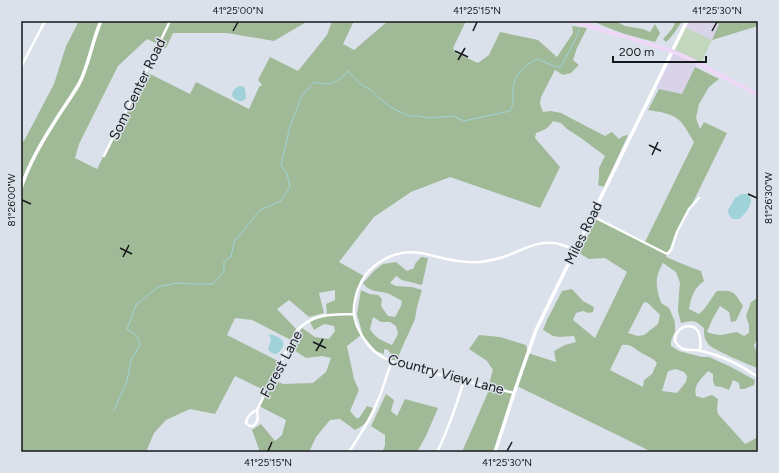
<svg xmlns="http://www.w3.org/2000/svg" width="779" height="473" font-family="Figtree,sans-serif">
  <rect width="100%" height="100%" fill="#dae1ea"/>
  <path fill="#d8d3e9" d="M 687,21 L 714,21 L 720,24 L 712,40 L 684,27 Z
    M 672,51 L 697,63 L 682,94 L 655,88 Z"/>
  <path fill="#c2d7bd" d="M 684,27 L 712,40 L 700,65 L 672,51 Z"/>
  <path fill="#a0ba98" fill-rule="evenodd" d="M 79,21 L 308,21 L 274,41 L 227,33 L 173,33 L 166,48 L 147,39 L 118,66 L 79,144 L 75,158 L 97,169 L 146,72 L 190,94 L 196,82 L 249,109 L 259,87 L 262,85 L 258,80 L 270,57 L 298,71 L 327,35 L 332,21 L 354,21 L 343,44 L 354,50 L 388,21 L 466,21 L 453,48 L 456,53 L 478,63 L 489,55 L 500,32 L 538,40 L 557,57 L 573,33 L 572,26 L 587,28 L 577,48 L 573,60 L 579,65 L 571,73 L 563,75 L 555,70 L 541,97 L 540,104 L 543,112 L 551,111 L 561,113 L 605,136 L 612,132 L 619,139 L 623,136 L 628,135 L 604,187 L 598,185 L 599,177 L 599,168 L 605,156 L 581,138 L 567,129 L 561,123 L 553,121 C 548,129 544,130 536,133 L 535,138 L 560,167 L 540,208 L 450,177 L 411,192 L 374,217 L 339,262 L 364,276 L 357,292 L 354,314 L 361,335 L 347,346 L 354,379 L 359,390 L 350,411 L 356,418 L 359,418 L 367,406 L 373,408 C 369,419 366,425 355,430 L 340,419 L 330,420 L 316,437 L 309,452 L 260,452 L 252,430 L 261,424 L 275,441 L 282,435 L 286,420 L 259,406 L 266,391 L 235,376 L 215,414 L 190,409 L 166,420 L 154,433 L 146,452 L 21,452 L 21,140 L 24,141 L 54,84 L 66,46 ZM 335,290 L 335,300 L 326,304 L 327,315 L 309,320 L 314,330 L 324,324 L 334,326 L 335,331 L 329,339 L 315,337 L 302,328 L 289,347 L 306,358 L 322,356 L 331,358 L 326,372 L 313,383 L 283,384 L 272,379 L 280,362 L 227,335 L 235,318 L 252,320 L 291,340 L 297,330 L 277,309 L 289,300 L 309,317 L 324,313 L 319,293 Z
    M 593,21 L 615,21 L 625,26 L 643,29 L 650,32 L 655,24 L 660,33 L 655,42 C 634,37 613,31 593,21 Z
    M 676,21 L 682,21 C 677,29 673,36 666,42 L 663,39 L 672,29 Z
    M 714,21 L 758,21 L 758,26 L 712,40 L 719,24 Z
    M 695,67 L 719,79 L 709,87 L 699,104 L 696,118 L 700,129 L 704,122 L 727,133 L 666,257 L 690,267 L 701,271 L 704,281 C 694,288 691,297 689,309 L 699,314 C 707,308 710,299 717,291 C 734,290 734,292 743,306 L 736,321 L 731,322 L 729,312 L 720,306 L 712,320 L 707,332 L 713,334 L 721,335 L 737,332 L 744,336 L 749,333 L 749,325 L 746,316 L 751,302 L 758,298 L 758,338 L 754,345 L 758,356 L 758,368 C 753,367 712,349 709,345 C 704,339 704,335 704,328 C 695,320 693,320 681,323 L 678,311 L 679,293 L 680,283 L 676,272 L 663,263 C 654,279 656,286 661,303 L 669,308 L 675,322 L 675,331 L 671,341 L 671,346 L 679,351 L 702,357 L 709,357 L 731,367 L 755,380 L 754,385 L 744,389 L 740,389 L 739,383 L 733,380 L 729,390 L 722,387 L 715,386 L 713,381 L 713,374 L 708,371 C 701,379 693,385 696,396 L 703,398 L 712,395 L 718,399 L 717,410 L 718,414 L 745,444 L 758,437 L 758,452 L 652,452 L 517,386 L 495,452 L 462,452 L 489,390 L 492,388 L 488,387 L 493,370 L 487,361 L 469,349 L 479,335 L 500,337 L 526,345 L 528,353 L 556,362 L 554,351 L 565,345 L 576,342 L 574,336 L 559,337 L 553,336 L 543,330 L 547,320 L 562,291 L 572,289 L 583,301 L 594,307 L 593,312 L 588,313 L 583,311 L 576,313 L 573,320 L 595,338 L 627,272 L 605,258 L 589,259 L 579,253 L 585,242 L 596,218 L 645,242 L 694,142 C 690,136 686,128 681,122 C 673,113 660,112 648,110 L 659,89 L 682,94 ZM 644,302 L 648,303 L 660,315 L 658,324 L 644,335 L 638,336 L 628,333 ZM 622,345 C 631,344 633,348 640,352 C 646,356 652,357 657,363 L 652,374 L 644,380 L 643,387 L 610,370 ZM 676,369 L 684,372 L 687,376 L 686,382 L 677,393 L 662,391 L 668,371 Z
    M 421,257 L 428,258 L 422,285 L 402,280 L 396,276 L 390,283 L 396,286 L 412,287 L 422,290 L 417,307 L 415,319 L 401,350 L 398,358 L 395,360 L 391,360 L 391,354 L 388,350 L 384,349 L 384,354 L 376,351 L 363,336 L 357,314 L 361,290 L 370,294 L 378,295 L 382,299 L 381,306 L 388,316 L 395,317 L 401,306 L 402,301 C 397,298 392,295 387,293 C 377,291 369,292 363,283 L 375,270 L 383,264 L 396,262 L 407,271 L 414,268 L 415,264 ZM 373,317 L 381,322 L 390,322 L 396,326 L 398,334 L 392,345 C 383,341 375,338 370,329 Z
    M 386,394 L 394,400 L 391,411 L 397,416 L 405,399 L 438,408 L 426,436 L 417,452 L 382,452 L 385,446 L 385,435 L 371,426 Z"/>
  <path fill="#9fd3d9" d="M 241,86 L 244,87 L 245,89 L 246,98 L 244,100 C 239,103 236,100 232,96 C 232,91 235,87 241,86 Z
    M 742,194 L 748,194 C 756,202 746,213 739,219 L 733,219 L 729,215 L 728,210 L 735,198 Z
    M 270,334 C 273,335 280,337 282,340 C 286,345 281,351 276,354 L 272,353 L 268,350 L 271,339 L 269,335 Z"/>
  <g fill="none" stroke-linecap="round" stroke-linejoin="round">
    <path stroke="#9fd3d9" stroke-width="1" d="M 114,410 L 127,381 L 131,360 L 140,345 L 137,336 L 127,329 L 136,305 L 158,287 L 176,283 L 197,284 L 213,284 L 224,271 L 224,261 L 231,257 L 234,242 L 260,210 L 281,201 L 290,187 L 287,174 L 281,165 L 290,126 L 302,96 L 314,82 C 330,86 337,83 348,71 L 359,83 L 372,91 L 381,100 L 394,109 L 409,116 L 419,116 L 429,118 L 453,116 L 464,121 L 510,111 C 514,103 513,98 513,90 C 514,74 524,66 537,59 L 557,67 L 561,67 L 577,36 L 579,29"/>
    <path stroke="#fff" stroke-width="2.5" d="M 21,67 L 45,21
      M 104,156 L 145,73 L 170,21
      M 592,216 L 667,254 L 671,250 L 677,232 L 689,209 L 699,198
      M 700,350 C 701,344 701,337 698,331 C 693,324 682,325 678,332 C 675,334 675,337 675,341 C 682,354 691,348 702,351 C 723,356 741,365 758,377
      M 514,393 C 485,386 455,379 426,371 C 409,367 392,364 378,354 C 367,347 355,327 354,314 C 353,307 356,293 359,287 C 365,270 384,256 402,253 C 417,250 432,256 446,259 C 457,261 468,263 480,262 C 488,261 498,259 506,256 C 521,251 536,241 552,243 C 560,243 568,247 575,250
      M 257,410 L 297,330 C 315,313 330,315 354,314
      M 257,410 C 258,416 259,422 253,426 L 250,426 L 246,423 C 247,416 251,413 257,410 Z
      M 349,452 C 360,435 371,419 378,400 C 384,388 386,374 392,362
      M 437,452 C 449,429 456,405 464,381"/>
    <path stroke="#fff" stroke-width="3.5" d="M 21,188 C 29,163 43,140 57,118 C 64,107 72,96 79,84 C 89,65 92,41 101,21
      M 495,452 L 514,393 L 536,330 L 687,21"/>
    <path stroke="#efd7f8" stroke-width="4" d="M 572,21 L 672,51 L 690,59 L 758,95"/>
  </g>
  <path fill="none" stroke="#16181b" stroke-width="1.5" d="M 233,31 L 238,22M 473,31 L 477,22M 712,31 L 717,22M 455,51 L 468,57M 458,60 L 465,48M 649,145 L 661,151M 652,155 L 658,142M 748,194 L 757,198M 22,200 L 31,204M 120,248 L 132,254M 123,257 L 129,245M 313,342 L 326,348M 316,351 L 323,339M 268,451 L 272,442M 507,451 L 512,442"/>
  <g text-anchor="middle" stroke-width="3" stroke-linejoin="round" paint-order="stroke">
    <g font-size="14" fill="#16181b" stroke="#dae1ea">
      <text transform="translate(137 89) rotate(-64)" y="5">Som Center Road</text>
      <text transform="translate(583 233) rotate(-64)" y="5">Miles Road</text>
      <text transform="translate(281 364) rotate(-62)" y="5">Forest Lane</text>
      <text transform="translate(446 374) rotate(15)" y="5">Country View Lane</text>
    </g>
  </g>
  <rect width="779" height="473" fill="none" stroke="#dae1ea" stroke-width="44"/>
  <path d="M613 56v6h93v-6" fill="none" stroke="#16181b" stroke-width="2"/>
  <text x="619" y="56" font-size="12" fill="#16181b" stroke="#dae1ea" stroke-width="3" paint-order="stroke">200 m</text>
  <rect x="22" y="22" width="735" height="429" fill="none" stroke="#16181b" stroke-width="1.5"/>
  <g font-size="10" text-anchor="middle" fill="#16181b">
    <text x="238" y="14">41°25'00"N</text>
    <text x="477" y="14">41°25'15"N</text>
    <text x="717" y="14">41°25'30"N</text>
    <text transform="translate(768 198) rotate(-90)" y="4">81°26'30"W</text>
    <text transform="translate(11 200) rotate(-90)" y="4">81°26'00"W</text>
    <text x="268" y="466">41°25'15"N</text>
    <text x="507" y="466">41°25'30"N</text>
  </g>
</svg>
